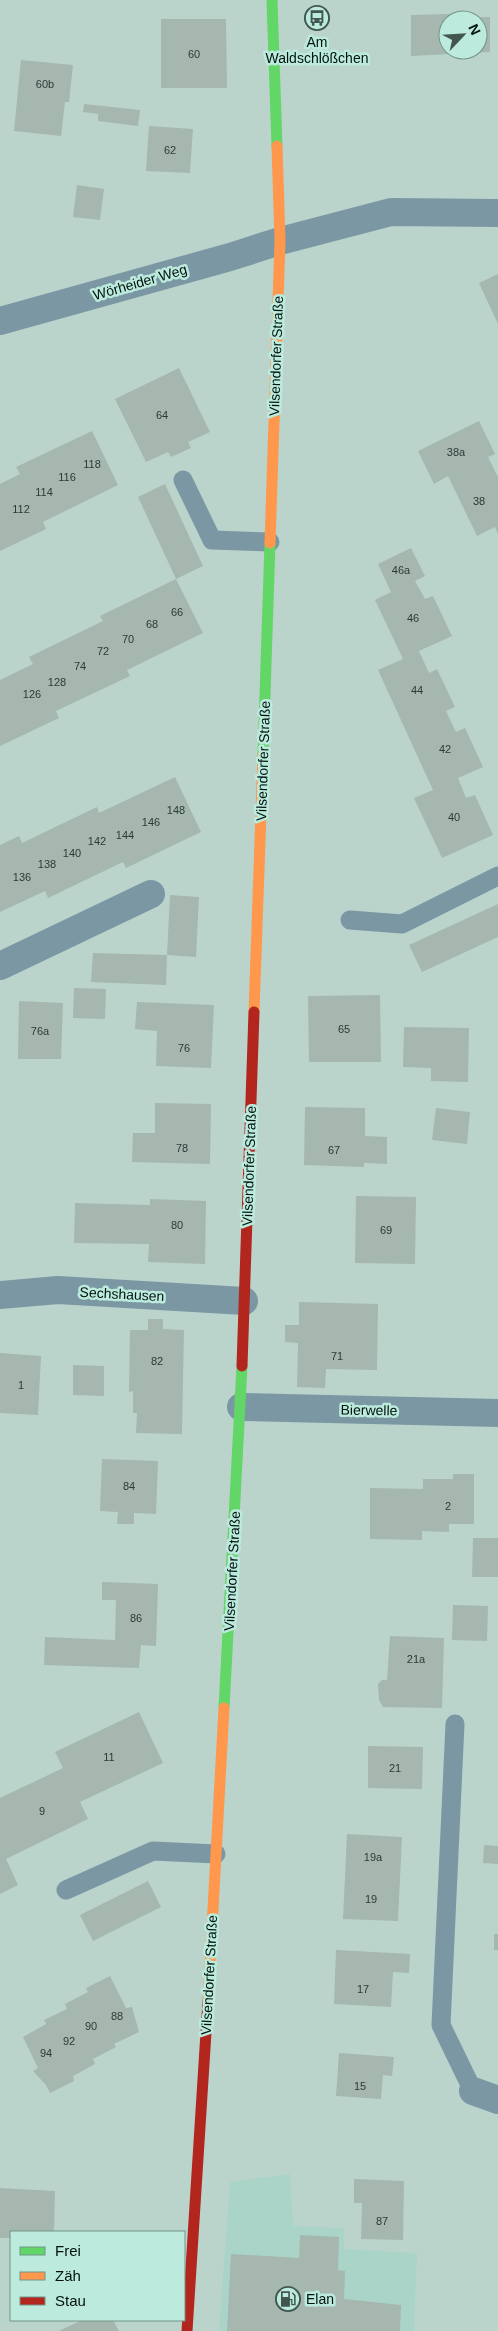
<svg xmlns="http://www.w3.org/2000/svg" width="498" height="2331" font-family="Arial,sans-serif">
  <rect width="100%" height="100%" fill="#bad4cc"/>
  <path fill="#aad4c8" d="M 290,2174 L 293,2226 L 344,2228 L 344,2249 L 417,2253 L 414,2331 L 219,2331 L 230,2182 Z"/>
  <path fill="#a5b7af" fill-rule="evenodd" d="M 452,14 L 453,18 L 490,17 L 490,52 L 411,56 L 411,15 ZM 448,20 L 478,20 L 478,50 L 448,50 Z
    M 161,19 L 226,19 L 227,88 L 161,88 Z
    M 21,60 L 73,65 L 69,102 L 65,102 L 61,136 L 14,131 Z
    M 84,104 L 140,110 L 138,126 L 98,121 L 98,114 L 83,112 Z
    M 149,126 L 193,129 L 190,173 L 146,171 Z
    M 77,185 L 104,189 L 100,220 L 73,217 Z
    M 498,274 L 498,324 L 479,283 Z
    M 179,368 L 210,432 L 188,442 L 191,448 L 171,457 L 168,452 L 146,462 L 115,399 Z
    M 479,421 L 495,454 L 488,457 L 498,477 L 498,534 L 495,527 L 477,536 L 448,476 L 434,484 L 418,451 Z
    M 92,431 L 118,485 L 43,522 L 46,529 L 0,551 L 0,484 L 20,474 L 16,467 Z
    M 165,484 L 203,566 L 176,579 L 138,497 Z
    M 411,548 L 425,576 L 415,581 L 425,599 L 433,596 L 452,636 L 419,651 L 429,673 L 437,669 L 455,707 L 446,711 L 456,732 L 465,728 L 483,767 L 458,778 L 466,798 L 475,795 L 493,835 L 442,858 L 414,798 L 433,790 L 378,670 L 403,659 L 375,600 L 391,592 L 378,564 Z
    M 176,579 L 203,633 L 127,670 L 130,676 L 56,711 L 59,718 L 0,746 L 0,680 L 33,664 L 29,657 L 103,621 L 100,616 Z
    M 175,777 L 201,832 L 126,868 L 123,862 L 48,898 L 45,891 L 0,912 L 0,845 L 19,836 L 22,843 L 97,807 L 99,813 Z
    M 170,895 L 199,897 L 196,957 L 167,955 Z
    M 498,904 L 498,937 L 422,972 L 409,945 Z
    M 93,953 L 167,955 L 166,985 L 91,982 Z
    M 74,988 L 106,989 L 105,1019 L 73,1018 Z
    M 380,995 L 381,1062 L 309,1062 L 308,996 Z
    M 19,1001 L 63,1003 L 61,1059 L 18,1059 Z
    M 137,1002 L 214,1005 L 211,1068 L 156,1066 L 157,1031 L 135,1029 Z
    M 404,1027 L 469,1028 L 468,1082 L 431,1081 L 431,1068 L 403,1067 Z
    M 155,1103 L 211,1104 L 210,1164 L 132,1162 L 133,1133 L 155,1133 Z
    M 305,1107 L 365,1108 L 365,1136 L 387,1137 L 387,1164 L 364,1163 L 364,1167 L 304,1165 Z
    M 436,1108 L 470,1112 L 467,1144 L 432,1140 Z
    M 356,1196 L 416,1197 L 415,1264 L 355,1263 Z
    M 150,1199 L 206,1201 L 205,1264 L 148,1262 L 149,1244 L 74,1243 L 75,1203 L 150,1205 Z
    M 299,1302 L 378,1304 L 377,1370 L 326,1369 L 325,1388 L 297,1387 L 298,1343 L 285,1342 L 285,1325 L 299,1325 Z
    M 148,1319 L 163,1319 L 163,1329 L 184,1330 L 182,1434 L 136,1433 L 137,1413 L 133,1413 L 133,1391 L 129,1392 L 130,1330 L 148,1330 Z
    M 0,1353 L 41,1356 L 38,1415 L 0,1413 Z
    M 73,1365 L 104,1366 L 104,1396 L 73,1395 Z
    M 102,1459 L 158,1461 L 156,1514 L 134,1513 L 134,1524 L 117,1524 L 118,1512 L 100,1511 Z
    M 453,1474 L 474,1474 L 474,1524 L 449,1524 L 449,1532 L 422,1531 L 422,1540 L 370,1539 L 370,1488 L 423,1489 L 423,1479 L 453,1479 Z
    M 473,1538 L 498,1538 L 498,1577 L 472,1577 Z
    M 102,1582 L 158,1584 L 156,1646 L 141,1645 L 139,1668 L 44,1665 L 45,1637 L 115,1640 L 116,1600 L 102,1600 Z
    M 453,1605 L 488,1606 L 487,1641 L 452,1640 Z
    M 390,1636 L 444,1638 L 442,1708 L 383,1707 L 379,1700 L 378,1684 L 382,1680 L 387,1680 Z
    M 139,1712 L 163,1763 L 80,1802 L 88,1819 L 6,1859 L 18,1885 L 0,1894 L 0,1798 L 63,1768 L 55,1752 Z
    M 368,1746 L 423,1747 L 422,1789 L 368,1788 Z
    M 347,1834 L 402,1837 L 398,1921 L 343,1919 Z
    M 484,1845 L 498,1846 L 498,1864 L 483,1863 Z
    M 148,1881 L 161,1907 L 93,1941 L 80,1915 Z
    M 494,1934 L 498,1934 L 498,1950 L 494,1950 Z
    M 336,1950 L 410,1954 L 409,1973 L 393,1972 L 391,2007 L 334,2004 Z
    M 110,1976 L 126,2008 L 132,2007 L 139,2032 L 114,2044 L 116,2047 L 93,2059 L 95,2064 L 73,2076 L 74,2081 L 50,2093 L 46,2085 L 33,2071 L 38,2068 L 23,2037 L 46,2024 L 44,2020 L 67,2009 L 65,2004 L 88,1992 L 86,1988 Z
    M 339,2053 L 394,2057 L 392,2076 L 383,2075 L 381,2099 L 336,2096 Z
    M 354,2179 L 404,2181 L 403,2240 L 361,2239 L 362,2203 L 354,2203 Z
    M 0,2188 L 55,2191 L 54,2232 L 11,2232 L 11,2238 L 0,2238 Z
    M 300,2235 L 339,2237 L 338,2270 L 345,2271 L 344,2299 L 401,2305 L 400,2331 L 227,2331 L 231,2254 L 299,2258 Z
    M 82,2320 L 113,2320 L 119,2331 L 59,2331 Z"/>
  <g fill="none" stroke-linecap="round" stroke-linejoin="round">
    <path stroke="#7b97a3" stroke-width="19" d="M 183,480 L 212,540 L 270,542
      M 350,920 L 402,924 L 498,876
      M 455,1724 L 441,2025 L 473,2091
      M 66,1890 L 153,1851 L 216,1854"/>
    <path stroke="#7b97a3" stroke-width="28" d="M 0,321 L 230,257 L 280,241 L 391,212 L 498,213
      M 0,966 L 151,894
      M 0,1295 L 58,1290 L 244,1301
      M 241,1407 L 498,1413
      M 473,2091 L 498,2100"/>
    <path stroke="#63d668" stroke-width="11" d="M 272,0 L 277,146
      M 263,755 L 270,543
      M 224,1708 L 242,1366"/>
    <path stroke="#ff974d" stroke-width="11" d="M 270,543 L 280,241 L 277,146
      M 254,1012 L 263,755
      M 208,2001 L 224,1708"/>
    <path stroke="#b3261e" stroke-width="11" d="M 242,1366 L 254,1012
      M 187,2331 L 208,2001"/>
  </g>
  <defs>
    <symbol id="bus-ring" viewBox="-11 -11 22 22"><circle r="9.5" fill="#bcebdd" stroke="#425650" stroke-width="1.5"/><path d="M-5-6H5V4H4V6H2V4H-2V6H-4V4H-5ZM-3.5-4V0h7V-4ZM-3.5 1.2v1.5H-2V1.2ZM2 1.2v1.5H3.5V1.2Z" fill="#425650"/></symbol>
    <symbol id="fuel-ring" viewBox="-11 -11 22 22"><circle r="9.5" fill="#bcebdd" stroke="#425650" stroke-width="1.5"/><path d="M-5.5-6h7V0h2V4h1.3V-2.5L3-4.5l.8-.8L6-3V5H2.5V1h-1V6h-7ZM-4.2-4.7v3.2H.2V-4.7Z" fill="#425650"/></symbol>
  </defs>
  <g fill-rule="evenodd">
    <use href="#bus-ring" x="303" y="4" width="28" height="28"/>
    <use href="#fuel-ring" x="274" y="2285" width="28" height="28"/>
  </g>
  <g text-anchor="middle" stroke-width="5" stroke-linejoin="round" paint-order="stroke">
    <g font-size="11" fill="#2b3b36">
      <text x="194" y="58">60</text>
      <text x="45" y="88">60b</text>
      <text x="170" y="154">62</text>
      <text x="162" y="419">64</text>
      <text x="456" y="456">38a</text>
      <text x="92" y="468">118</text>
      <text x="67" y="481">116</text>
      <text x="44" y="496">114</text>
      <text x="479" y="505">38</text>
      <text x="21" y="513">112</text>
      <text x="401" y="574">46a</text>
      <text x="177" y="616">66</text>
      <text x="413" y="622">46</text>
      <text x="152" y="628">68</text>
      <text x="128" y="643">70</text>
      <text x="103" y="655">72</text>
      <text x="80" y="670">74</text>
      <text x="57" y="686">128</text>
      <text x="417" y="694">44</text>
      <text x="32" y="698">126</text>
      <text x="445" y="753">42</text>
      <text x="176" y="814">148</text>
      <text x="454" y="821">40</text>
      <text x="151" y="826">146</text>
      <text x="125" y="839">144</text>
      <text x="97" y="845">142</text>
      <text x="72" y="857">140</text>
      <text x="47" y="868">138</text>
      <text x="22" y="881">136</text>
      <text x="344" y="1033">65</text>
      <text x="40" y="1035">76a</text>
      <text x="184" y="1052">76</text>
      <text x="182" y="1152">78</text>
      <text x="334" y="1154">67</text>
      <text x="177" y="1229">80</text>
      <text x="386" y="1234">69</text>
      <text x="337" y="1360">71</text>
      <text x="157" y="1365">82</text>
      <text x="21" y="1389">1</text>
      <text x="129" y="1490">84</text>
      <text x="448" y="1510">2</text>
      <text x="136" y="1622">86</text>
      <text x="416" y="1663">21a</text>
      <text x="109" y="1761">11</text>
      <text x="395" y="1772">21</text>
      <text x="42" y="1815">9</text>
      <text x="373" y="1861">19a</text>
      <text x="371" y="1903">19</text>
      <text x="363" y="1993">17</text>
      <text x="117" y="2020">88</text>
      <text x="91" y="2030">90</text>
      <text x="69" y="2045">92</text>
      <text x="46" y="2057">94</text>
      <text x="360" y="2090">15</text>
      <text x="382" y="2225">87</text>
    </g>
    <g font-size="14" fill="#02120e" stroke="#bcebdd">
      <text x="317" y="47">Am<tspan x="317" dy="16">Waldschlößchen</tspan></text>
      <text x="306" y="2304" text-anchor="start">Elan</text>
    </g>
    <g font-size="14" fill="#02120e" stroke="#bcebdd">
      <text transform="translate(140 282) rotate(-16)" y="5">Wörheider Weg</text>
      <text transform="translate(276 356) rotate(-88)" y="5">Vilsendorfer Straße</text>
      <text transform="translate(263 761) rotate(-88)" y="5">Vilsendorfer Straße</text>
      <text transform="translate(249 1166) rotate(-88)" y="5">Vilsendorfer Straße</text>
      <text transform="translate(122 1294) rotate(3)" y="5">Sechshausen</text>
      <text transform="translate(369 1410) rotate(1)" y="5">Bierwelle</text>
      <text transform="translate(232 1571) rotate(-87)" y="5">Vilsendorfer Straße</text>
      <text transform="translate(209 1975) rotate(-87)" y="5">Vilsendorfer Straße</text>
    </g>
  </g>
  <rect x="10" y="2231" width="175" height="90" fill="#bcebdd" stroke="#72948a"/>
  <rect x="20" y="2247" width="25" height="8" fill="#63d668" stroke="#72948a"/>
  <text x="55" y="2256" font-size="15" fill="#02120e">Frei</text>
  <rect x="20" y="2272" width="25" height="8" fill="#ff974d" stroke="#72948a"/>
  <text x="55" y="2281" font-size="15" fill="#02120e">Zäh</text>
  <rect x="20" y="2297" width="25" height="8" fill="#b3261e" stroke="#72948a"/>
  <text x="55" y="2306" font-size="15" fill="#02120e">Stau</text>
  <g transform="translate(463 35) rotate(65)"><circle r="24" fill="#bcebdd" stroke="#72948a"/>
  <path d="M0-4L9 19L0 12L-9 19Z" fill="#425650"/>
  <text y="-8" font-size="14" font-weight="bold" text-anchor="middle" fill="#02120e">N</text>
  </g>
</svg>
